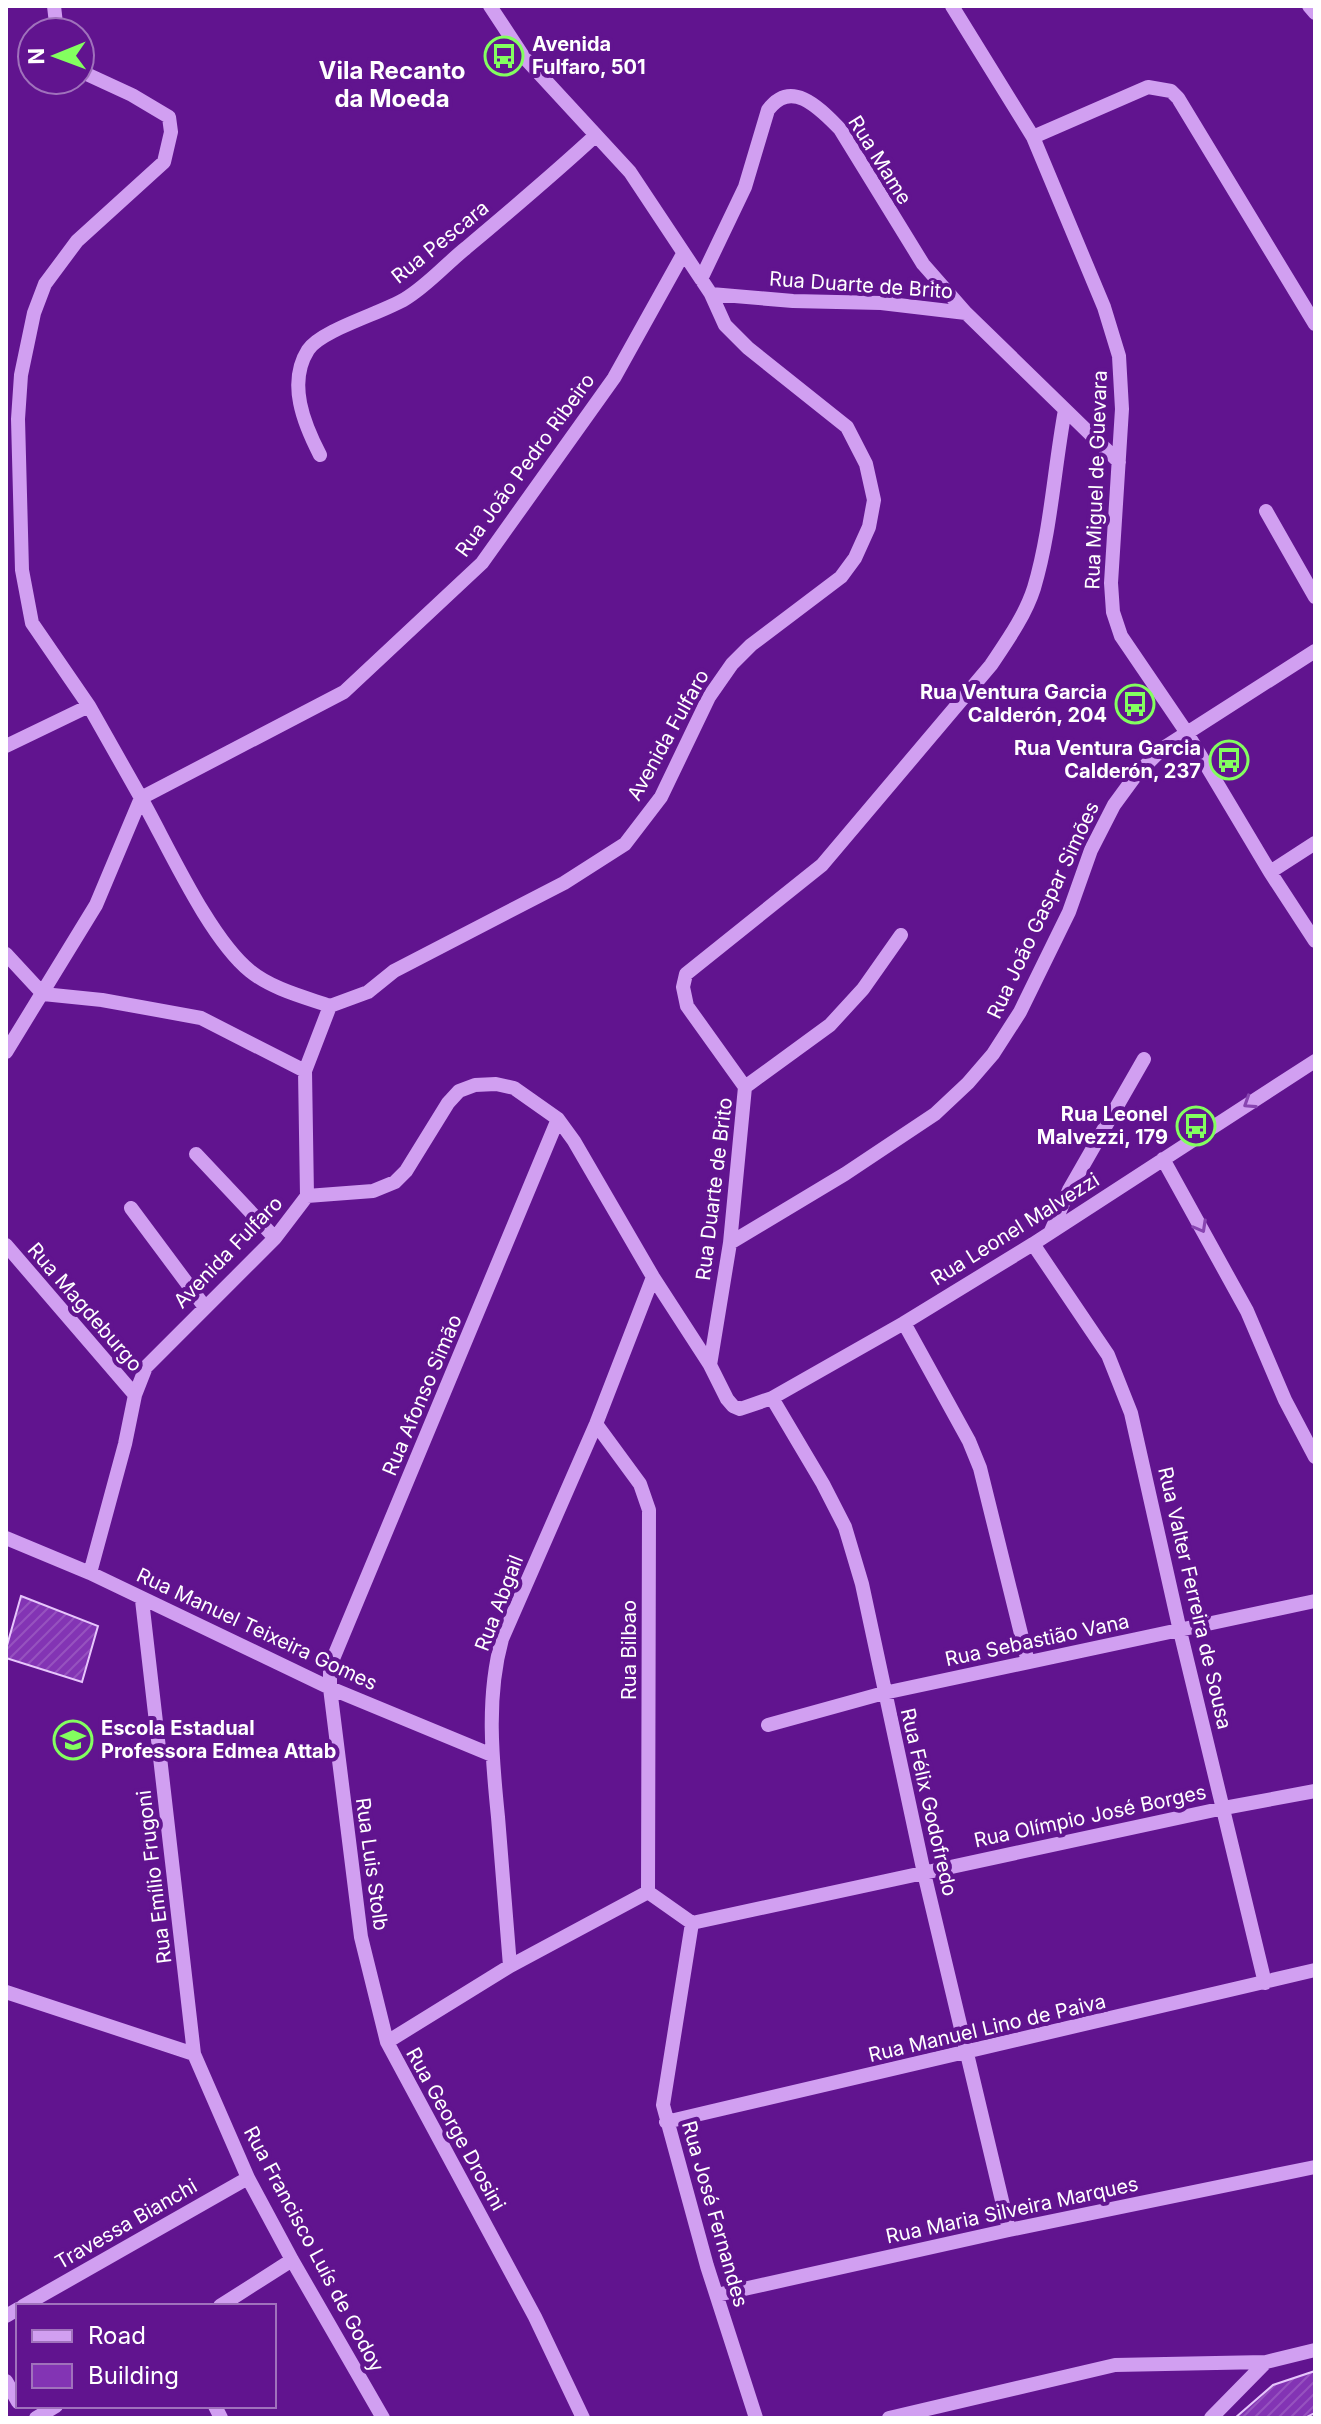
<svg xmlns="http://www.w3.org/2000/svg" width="1321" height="2424" font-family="Inter,sans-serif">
  <defs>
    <pattern id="building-hatch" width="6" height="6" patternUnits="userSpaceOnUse" patternTransform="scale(2)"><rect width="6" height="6" fill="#8334b4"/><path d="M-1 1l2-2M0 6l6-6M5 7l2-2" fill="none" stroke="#9652bf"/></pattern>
  </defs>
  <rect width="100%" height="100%" fill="#61148f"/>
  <path fill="url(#building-hatch)" stroke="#e7c6fc" stroke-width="2" d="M 21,1596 L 98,1626 L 82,1682 L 6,1658 L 6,1649 Z
    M 1315,2371 L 1315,2413 L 1305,2418 L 1235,2418 L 1273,2385 Z"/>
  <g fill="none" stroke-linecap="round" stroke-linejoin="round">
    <path stroke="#d19ff1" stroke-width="14" d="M 54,6 L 57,32
      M 952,6 L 1033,137 L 1104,307 L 1119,356 L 1122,409 L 1111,583 L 1113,612 L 1121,636 L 1187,733 L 1270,872 L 1315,941
      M 1309,6 L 1315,13
      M 80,71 L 132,95 L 169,117 L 171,132 L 164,162 L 77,241 L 45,284 L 34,313 L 21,375 L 18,419 L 22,570 L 32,623 L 89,706 L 141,798 L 344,692 L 482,563 L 614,378 L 683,254
      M 1033,137 L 1148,87 L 1171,91 L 1178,98 L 1315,324
      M 701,279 L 745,187 L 768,110 C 792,78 820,109 840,129 L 923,264 L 966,313
      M 711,294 L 793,301 L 881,303 L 966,313 L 1119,462
      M 320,455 C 304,424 287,383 308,350 C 321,330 382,313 405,299 C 427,286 446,264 466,248 C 510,211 554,174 596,135
      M 1266,511 L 1315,597
      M 6,746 L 89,706
      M 141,798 C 168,846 209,938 250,971 C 272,989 304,997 330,1006
      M 1270,872 L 1315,843
      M 6,954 L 43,994 L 102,1000 L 201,1018 L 305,1071
      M 6,1052 L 96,905 L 141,798
      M 745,1087 L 830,1025 L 863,989 L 901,935
      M 558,1119 L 330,1666 L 330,1688 L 361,1937 L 387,2042 L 535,2317 L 583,2418
      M 196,1154 L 275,1238
      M 1163,1159 L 1247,1311 L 1285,1400 L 1315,1457
      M 307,1196 L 373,1191 L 395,1182 L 406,1171 L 448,1103 L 459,1091 L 475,1085 L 496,1084 L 514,1088 L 558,1119 L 574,1141 L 653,1277 L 710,1365 L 727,1399 L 733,1406 L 740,1409 L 772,1398 L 904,1323 L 1033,1244 L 1315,1061
      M 131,1208 L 204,1306
      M 1051,1231 L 1069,1190 L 1144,1059
      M 730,1243 L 845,1174 L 935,1114 L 968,1083 L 993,1054 L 1020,1012 L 1069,912 L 1091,850 L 1114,805 L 1136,775 L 1162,749 L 1315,651
      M 1033,1244 L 1108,1355 L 1131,1413 L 1180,1631 L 1265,1983
      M 6,1245 L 135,1395
      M 904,1323 L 969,1441 L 980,1468 L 1028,1662
      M 710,1365 L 730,1243 L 745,1087 L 687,1006 L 683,987 L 686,974 L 822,865 L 991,665 C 1007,641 1025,616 1034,588 C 1051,531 1054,469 1065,410
      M 772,1398 L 823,1484 L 845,1527 L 862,1584 L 924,1873 L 1009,2230
      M 596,1424 L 640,1484 L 649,1510 L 648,1892
      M 6,1538 L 90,1573 L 330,1688 L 492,1755
      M 90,1573 L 125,1444 L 135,1395 L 146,1367 L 275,1238 L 307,1196 L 305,1071 L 330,1006 L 368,992 L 394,971 L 564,883 L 625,844 L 661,797 L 709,697 L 732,664 L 751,645 L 841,577 L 855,558 L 869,527 L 874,500 L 866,464 L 847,427 L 748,348 L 725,325 L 711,294 L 630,172 L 523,56 L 490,6
      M 142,1600 L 194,2054 L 248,2178 L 292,2260 L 383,2418
      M 768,1725 L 884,1693 L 1315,1601
      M 648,1892 L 692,1923 L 1224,1808 L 1315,1791
      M 692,1923 L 663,2105 L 707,2266 L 756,2418
      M 510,1966 C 506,1916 502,1867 498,1817 C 492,1758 486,1697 502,1639 L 596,1424 L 653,1277
      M 6,1992 L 194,2054
      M 387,2042 L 510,1966 L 648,1892
      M 666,2122 L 1315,1970
      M 717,2295 L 1009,2230 L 1315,2167
      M 23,2306 L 248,2178
      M 220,2306 L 292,2260
      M 6,2316 L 18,2309
      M 6,2381 L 18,2402
      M 215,2406 L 221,2418
      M 36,2418 L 56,2406
      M 889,2418 L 1115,2365 L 1266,2362 L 1315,2350
      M 1211,2418 L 1266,2362"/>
  </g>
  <defs><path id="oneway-chevron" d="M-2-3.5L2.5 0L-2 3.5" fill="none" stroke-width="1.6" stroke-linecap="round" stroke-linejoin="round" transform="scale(2)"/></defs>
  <g stroke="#8845b1">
    <use href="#oneway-chevron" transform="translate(1249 1103) rotate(147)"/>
    <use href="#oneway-chevron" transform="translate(1201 1227) rotate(61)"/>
  </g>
  <defs>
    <symbol id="bus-ring" viewBox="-11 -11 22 22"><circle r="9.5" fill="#61148f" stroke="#83ff5f" stroke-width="1.5"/><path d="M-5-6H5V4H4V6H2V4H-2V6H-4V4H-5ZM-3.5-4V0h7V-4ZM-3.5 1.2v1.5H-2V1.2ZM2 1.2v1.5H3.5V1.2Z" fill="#83ff5f"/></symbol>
    <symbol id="school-ring" viewBox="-11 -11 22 22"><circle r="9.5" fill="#61148f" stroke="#83ff5f" stroke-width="1.5"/><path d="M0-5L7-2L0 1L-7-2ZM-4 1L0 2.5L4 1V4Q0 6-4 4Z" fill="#83ff5f"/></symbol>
  </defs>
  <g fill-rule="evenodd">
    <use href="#bus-ring" x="482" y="34" width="44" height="44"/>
    <use href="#bus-ring" x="1113" y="682" width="44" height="44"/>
    <use href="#bus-ring" x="1207" y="738" width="44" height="44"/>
    <use href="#bus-ring" x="1174" y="1104" width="44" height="44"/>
    <use href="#school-ring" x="51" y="1718" width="44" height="44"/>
  </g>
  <g text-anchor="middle" stroke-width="8" stroke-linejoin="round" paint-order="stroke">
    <g font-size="20" font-weight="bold" fill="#fff" stroke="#61148f" text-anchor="end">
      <text x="532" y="51" text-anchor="start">Avenida<tspan x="532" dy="23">Fulfaro, 501</tspan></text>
      <text x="1107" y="699">Rua Ventura Garcia<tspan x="1107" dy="23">Calderón, 204</tspan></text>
      <text x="1201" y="755">Rua Ventura Garcia<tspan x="1201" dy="23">Calderón, 237</tspan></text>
      <text x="1168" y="1121">Rua Leonel<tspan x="1168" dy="23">Malvezzi, 179</tspan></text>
      <text x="101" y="1735" text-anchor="start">Escola Estadual<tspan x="101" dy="23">Professora Edmea Attab</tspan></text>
    </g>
    <g font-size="20" fill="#fff" stroke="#61148f">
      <text transform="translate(880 160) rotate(58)" y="7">Rua Mame</text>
      <text transform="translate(440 242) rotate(-39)" y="7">Rua Pescara</text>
      <text transform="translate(861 285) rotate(4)" y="7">Rua Duarte de Brito</text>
      <text transform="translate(525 465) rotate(-54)" y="7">Rua João Pedro Ribeiro</text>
      <text transform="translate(1096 480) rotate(-88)" y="7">Rua Miguel de Guevara</text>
      <text transform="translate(668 735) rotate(-61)" y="7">Avenida Fulfaro</text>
      <text transform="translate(1043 910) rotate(-65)" y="7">Rua João Gaspar Simões</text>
      <text transform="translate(714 1189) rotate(-83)" y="7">Rua Duarte de Brito</text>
      <text transform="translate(1015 1229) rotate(-32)" y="7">Rua Leonel Malvezzi</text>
      <text transform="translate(228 1252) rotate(-46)" y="7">Avenida Fulfaro</text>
      <text transform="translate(85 1307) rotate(49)" y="7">Rua Magdeburgo</text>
      <text transform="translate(422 1395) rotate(-67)" y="7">Rua Afonso Simão</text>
      <text transform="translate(1195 1598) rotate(77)" y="7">Rua Valter Ferreira de Sousa</text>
      <text transform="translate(499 1603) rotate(-69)" y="7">Rua Abgail</text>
      <text transform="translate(257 1629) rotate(25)" y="7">Rua Manuel Teixeira Gomes</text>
      <text transform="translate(1037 1640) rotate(-12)" y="7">Rua Sebastião Vana</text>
      <text transform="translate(629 1650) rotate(-90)" y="7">Rua Bilbao</text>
      <text transform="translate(929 1802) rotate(77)" y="7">Rua Félix Godofredo</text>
      <text transform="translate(1090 1816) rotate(-12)" y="7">Rua Olímpio José Borges</text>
      <text transform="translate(372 1864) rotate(82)" y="7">Rua Luis Stolb</text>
      <text transform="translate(154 1877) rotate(-97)" y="7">Rua Emílio Frugoni</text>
      <text transform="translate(987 2028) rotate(-13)" y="7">Rua Manuel Lino de Paiva</text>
      <text transform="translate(456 2129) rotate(61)" y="7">Rua George Drosini</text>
      <text transform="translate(1012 2210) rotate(-12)" y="7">Rua Maria Silveira Marques</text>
      <text transform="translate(715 2214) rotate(74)" y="7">Rua José Fernandes</text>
      <text transform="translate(126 2224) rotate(-30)" y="7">Travessa Bianchi</text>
      <text transform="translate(314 2249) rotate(62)" y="7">Rua Francisco Luís de Godoy</text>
    </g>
    <g font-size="24" font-weight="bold" fill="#fff" stroke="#61148f">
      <text x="392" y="79">Vila Recanto<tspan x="392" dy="28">da Moeda</tspan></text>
    </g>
  </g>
  <rect width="1321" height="2424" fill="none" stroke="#ffffff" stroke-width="16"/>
  <rect x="16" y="2304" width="260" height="104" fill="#61148f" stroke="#a072bc" stroke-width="2"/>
  <rect x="32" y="2330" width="40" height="12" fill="#d19ff1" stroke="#a072bc" stroke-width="2"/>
  <text x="88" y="2344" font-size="24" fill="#ffffff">Road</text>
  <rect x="32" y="2364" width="40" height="24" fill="#8334b4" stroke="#a072bc" stroke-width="2"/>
  <text x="88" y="2384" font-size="24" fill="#ffffff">Building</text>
  <g transform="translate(56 56) rotate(269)"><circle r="38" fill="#61148f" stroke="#a072bc" stroke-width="2"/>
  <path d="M0-6L14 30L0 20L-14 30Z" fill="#83ff5f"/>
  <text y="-12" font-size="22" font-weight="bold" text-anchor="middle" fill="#ffffff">N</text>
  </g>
</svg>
